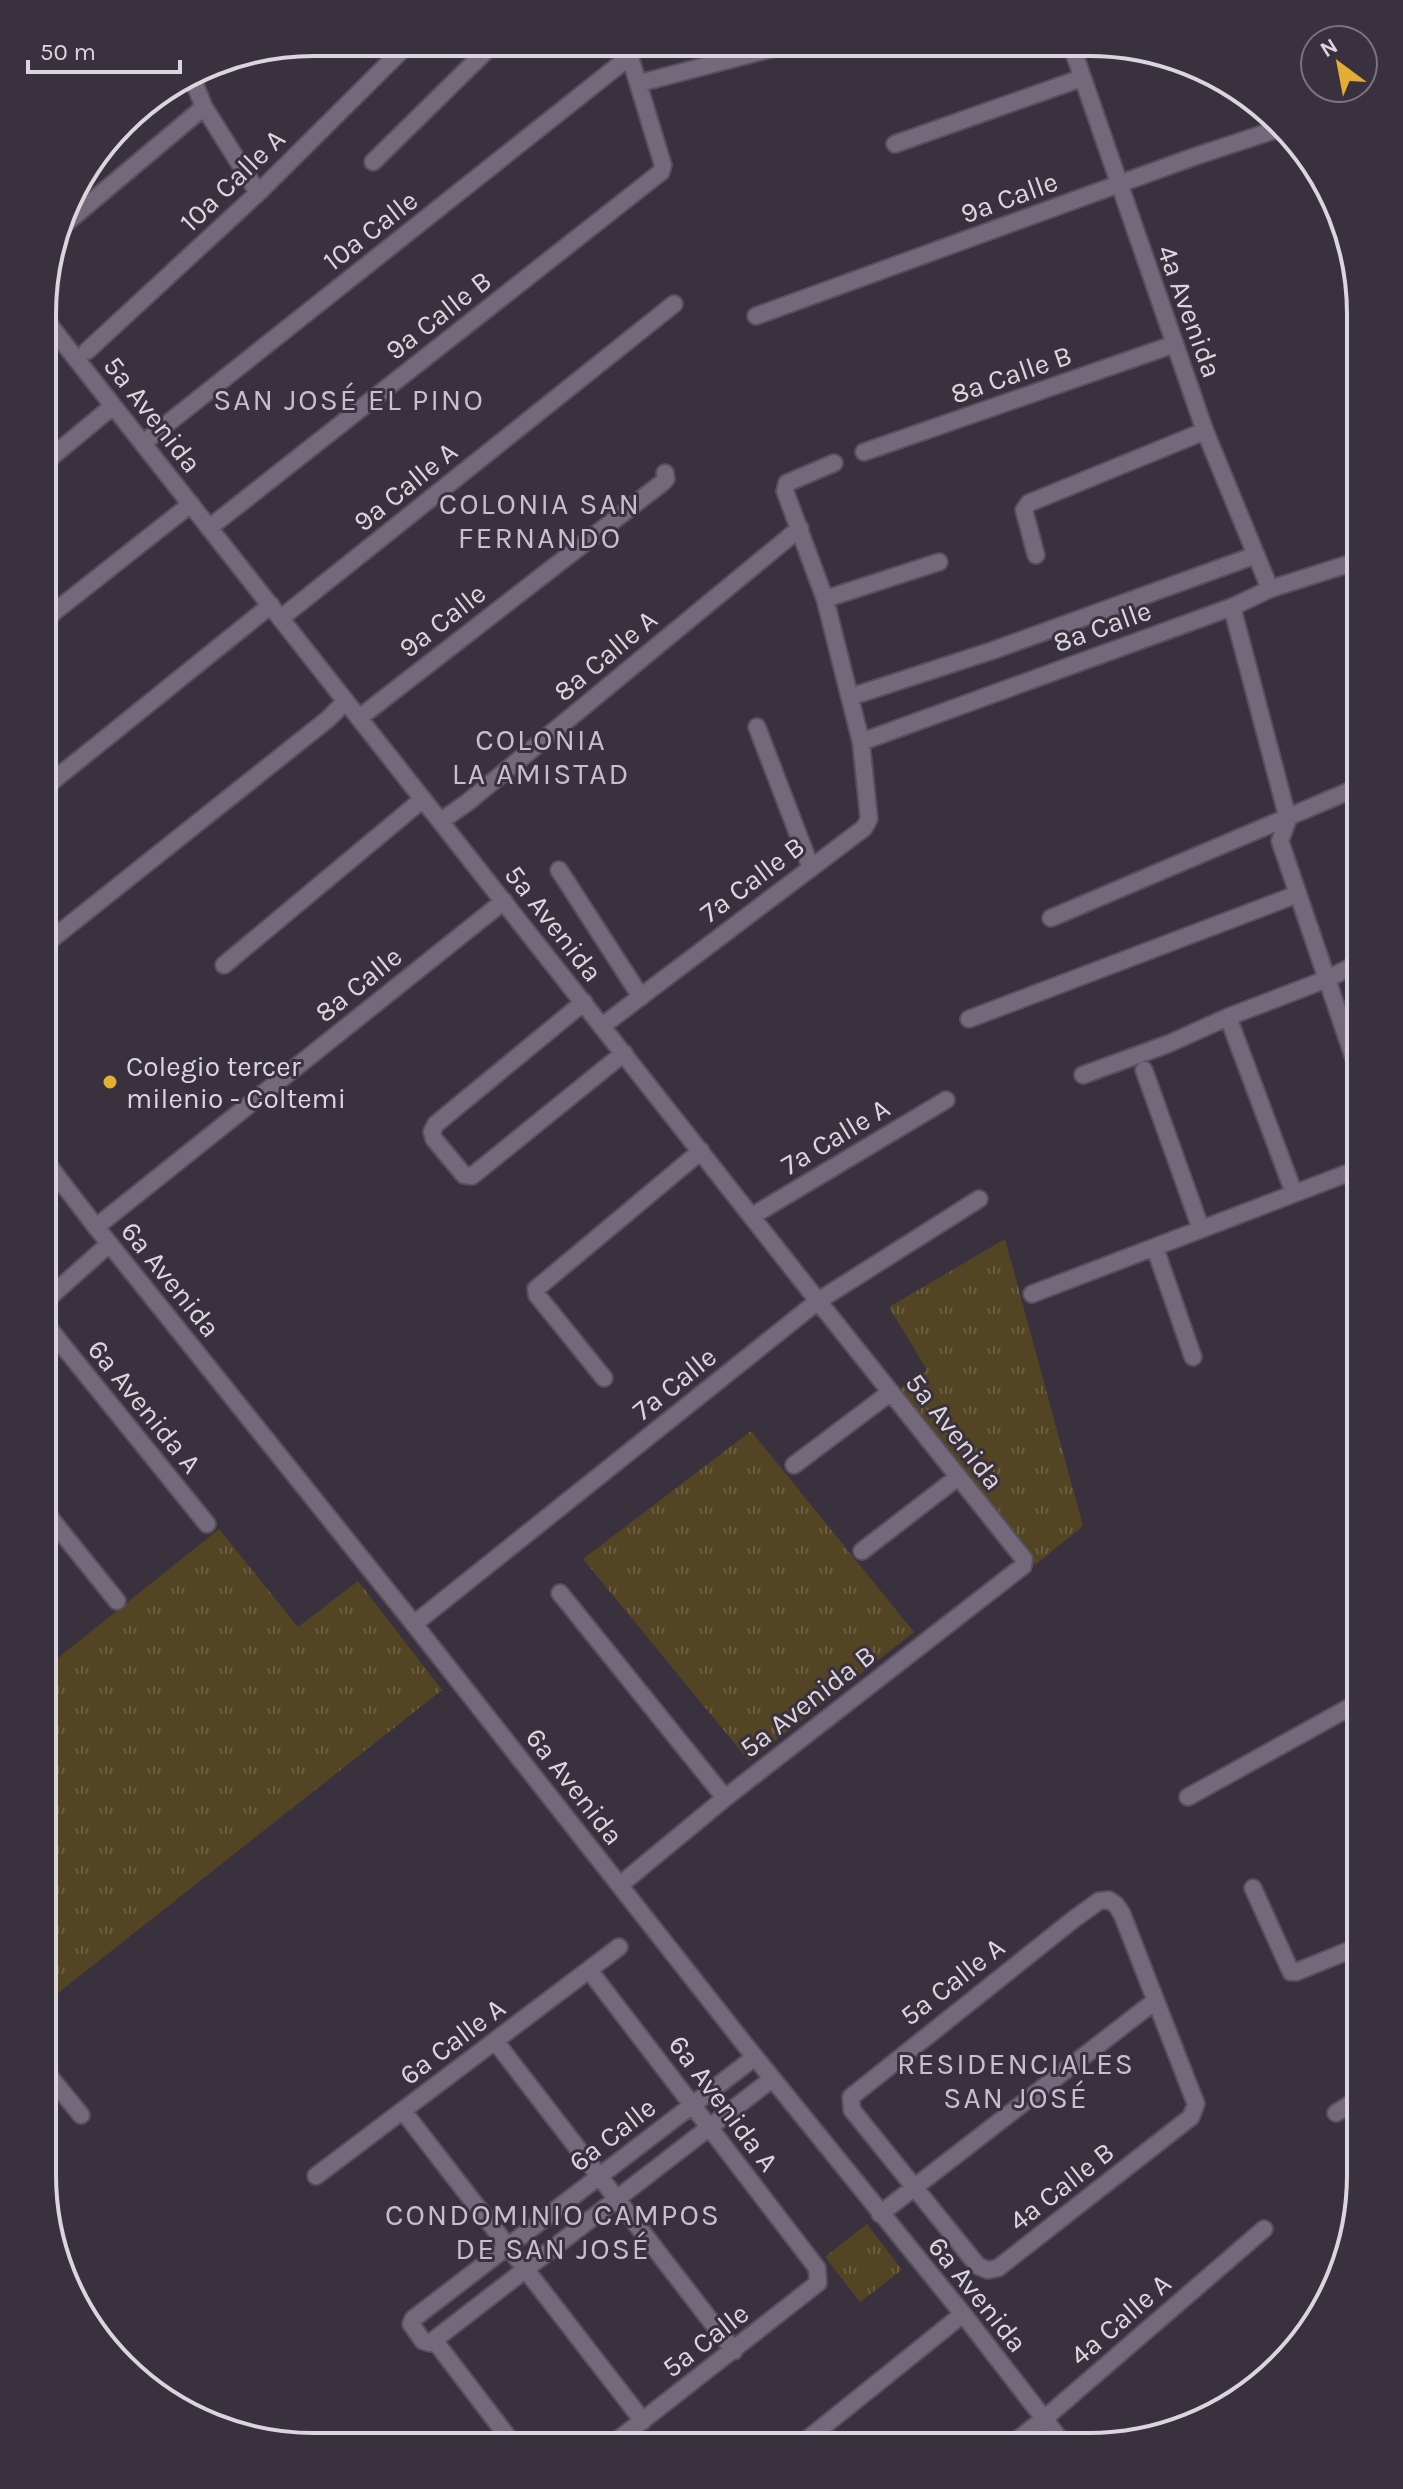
<svg xmlns="http://www.w3.org/2000/svg" width="1403" height="2489" font-family="Karla,sans-serif">
  <defs>
    <pattern id="grass-tufts" width="24" height="20" patternUnits="userSpaceOnUse" patternTransform="scale(2)"><rect width="24" height="20" fill="#534424"/><path d="M3 7l-1-3M5 7V3M7 7l1-3M15 17l-1-3M17 17v-4M19 17l1-3" fill="none" stroke="#6b5e43"/></pattern>
  </defs>
  <rect width="100%" height="100%" fill="#3a313f"/>
  <path fill="url(#grass-tufts)" d="M 1005,1239 L 1083,1526 L 1035,1565 L 899,1389 L 927,1370 L 889,1307 Z
    M 751,1431 L 914,1632 L 749,1761 L 583,1559 Z
    M 219,1529 L 298,1627 L 358,1581 L 442,1690 L 53,1997 L 42,1982 L 43,1670 Z
    M 867,2224 L 902,2270 L 860,2302 L 825,2257 Z"/>
  <g fill="none" stroke-linecap="round" stroke-linejoin="round">
    <defs>
      <path id="minor" d="M 191,75 L 204,107 L 258,193
        M 640,83 L 786,45
        M 895,144 L 1082,78
        M 373,162 L 494,43
        M 60,228 L 204,107
        M 756,316 L 1196,156 L 1281,128
        M 44,318 L 818,1301 L 1024,1559 L 1023,1566 L 725,1798 L 620,1885
        M 87,351 L 258,193 L 409,43
        M 143,443 L 629,57
        M 864,452 L 1175,344
        M 44,463 L 113,406
        M 209,528 L 661,172 L 663,165 L 626,44
        M 1036,555 L 1024,510 L 1029,503 L 1205,431
        M 1270,589 L 1361,560
        M 825,599 L 939,562
        M 281,618 L 674,304
        M 44,620 L 191,504
        M 850,697 L 994,650 L 1256,555
        M 359,718 L 662,483 L 666,479 L 665,473
        M 757,727 L 811,868
        M 861,742 L 1232,607
        M 44,788 L 271,605
        M 441,821 L 468,802 L 800,528
        M 559,870 L 641,997
        M 1051,918 L 1361,786
        M 43,946 L 328,719 L 346,701
        M 224,965 L 423,799
        M 584,1002 L 436,1124 L 432,1132 L 434,1139 L 464,1175 L 472,1176 L 624,1053
        M 1228,1017 L 1294,1193
        M 969,1019 L 1298,894
        M 602,1026 L 864,828 L 869,819 L 861,742 L 825,599 L 785,491 L 787,483 L 834,463
        M 1144,1070 L 1201,1229
        M 1083,1075 L 1168,1044 L 1228,1017 L 1327,979 L 1361,962
        M 752,1216 L 946,1100
        M 96,1227 L 504,901
        M 1155,1248 L 1193,1357
        M 1032,1294 L 1361,1168
        M 43,1303 L 109,1244
        M 43,1321 L 207,1524
        M 604,1378 L 537,1295 L 536,1289 L 701,1151
        M 794,1465 L 891,1392
        M 43,1509 L 117,1601
        M 862,1551 L 958,1477
        M 560,1593 L 725,1798
        M 414,1624 L 818,1301 L 979,1199
        M 1188,1797 L 1361,1701
        M 1253,1888 L 1291,1972 L 1296,1972 L 1360,1946
        M 1109,1900 L 1116,1905 L 1122,1914 L 1196,2104 L 1191,2117 L 998,2268 L 988,2270 L 978,2266 L 852,2110 L 851,2097 L 1074,1919 L 1099,1901 Z
        M 589,1970 L 817,2268 L 818,2283 L 610,2446
        M 495,2041 L 734,2351
        M 755,2057 L 413,2319 L 411,2324 L 423,2341 L 430,2343 L 434,2340 L 772,2079
        M 42,2067 L 81,2115
        M 403,2111 L 643,2421
        M 1336,2113 L 1360,2098
        M 316,2176 L 619,1947
        M 880,2214 L 1155,2001
        M 434,2340 L 514,2445
        M 799,2446 L 963,2314
        M 1008,2447 L 1044,2419 L 1264,2229"/>
      <path id="tertiary" d="M 1072,47 L 1205,431 L 1270,589 L 1232,607 L 1288,819 L 1280,841 L 1361,1079
        M 43,1158 L 96,1227 L 414,1624 L 746,2046 L 963,2314 L 1066,2447"/>
    </defs>
    <use href="#minor" stroke="#574f5c" stroke-width="20"/>
    <use href="#tertiary" stroke="#574f5c" stroke-width="20"/>
    <use href="#minor" stroke="#73697a" stroke-width="16"/>
    <use href="#tertiary" stroke="#73697a" stroke-width="16"/>
  </g>
  <circle fill="#e2ae34" stroke="#3a313f" stroke-width="3" cx="110" cy="1082" r="8"/>
  <g text-anchor="middle" stroke-width="6" stroke-linejoin="round" paint-order="stroke">
    <g font-size="28" fill="#dbd5de" stroke="#3a313f">
      <text transform="translate(232 180) rotate(-44)" y="10">10a Calle A</text>
      <text transform="translate(1009 197) rotate(-20)" y="10">9a Calle</text>
      <text transform="translate(370 230) rotate(-38)" y="10">10a Calle</text>
      <text transform="translate(1190 311) rotate(70)" y="10">4a Avenida</text>
      <text transform="translate(438 315) rotate(-38)" y="10">9a Calle B</text>
      <text transform="translate(1011 374) rotate(-19)" y="10">8a Calle B</text>
      <text transform="translate(153 414) rotate(52)" y="10">5a Avenida</text>
      <text transform="translate(405 486) rotate(-39)" y="10">9a Calle A</text>
      <text transform="translate(442 620) rotate(-38)" y="10">9a Calle</text>
      <text transform="translate(1102 626) rotate(-20)" y="10">8a Calle</text>
      <text transform="translate(605 655) rotate(-40)" y="10">8a Calle A</text>
      <text transform="translate(752 879) rotate(-37)" y="10">7a Calle B</text>
      <text transform="translate(554 923) rotate(52)" y="10">5a Avenida</text>
      <text transform="translate(358 984) rotate(-39)" y="10">8a Calle</text>
      <text transform="translate(835 1136) rotate(-31)" y="10">7a Calle A</text>
      <text transform="translate(171 1279) rotate(51)" y="10">6a Avenida</text>
      <text transform="translate(674 1383) rotate(-39)" y="10">7a Calle</text>
      <text transform="translate(145 1406) rotate(51)" y="10">6a Avenida A</text>
      <text transform="translate(955 1431) rotate(52)" y="10">5a Avenida</text>
      <text transform="translate(807 1701) rotate(-38)" y="10">5a Avenida B</text>
      <text transform="translate(575 1786) rotate(52)" y="10">6a Avenida</text>
      <text transform="translate(952 1981) rotate(-38)" y="10">5a Calle A</text>
      <text transform="translate(452 2041) rotate(-37)" y="10">6a Calle A</text>
      <text transform="translate(724 2103) rotate(53)" y="10">6a Avenida A</text>
      <text transform="translate(612 2134) rotate(-38)" y="10">6a Calle</text>
      <text transform="translate(1061 2186) rotate(-38)" y="10">4a Calle B</text>
      <text transform="translate(978 2294) rotate(51)" y="10">6a Avenida</text>
      <text transform="translate(1120 2319) rotate(-41)" y="10">4a Calle A</text>
      <text transform="translate(705 2340) rotate(-38)" y="10">5a Calle</text>
    </g>
    <g font-size="28" fill="#dbd5de" stroke="#3a313f" text-anchor="start">
      <text x="126" y="1076">Colegio tercer<tspan x="126" dy="32">milenio - Coltemi</tspan></text>
    </g>
    <g font-size="30" letter-spacing="2" fill="#c9bed0" stroke="#3a313f">
      <text x="349" y="410">SAN JOSÉ EL PINO</text>
      <text x="540" y="514">COLONIA SAN<tspan x="540" dy="34">FERNANDO</tspan></text>
      <text x="541" y="750">COLONIA<tspan x="541" dy="34">LA AMISTAD</tspan></text>
      <text x="1016" y="2074">RESIDENCIALES<tspan x="1016" dy="34">SAN JOSÉ</tspan></text>
      <text x="553" y="2225">CONDOMINIO CAMPOS<tspan x="553" dy="34">DE SAN JOSÉ</tspan></text>
    </g>
  </g>
  <path d="M0 0H1403V2489H0ZM314 56H1089A258 258 0 0 1 1347 314V2175A258 258 0 0 1 1089 2433H314A258 258 0 0 1 56 2175V314A258 258 0 0 1 314 56Z" fill="#3a313f" fill-rule="evenodd"/>
  <path fill="none" stroke="#dbd5de" stroke-width="4" d="M314 56H1089A258 258 0 0 1 1347 314V2175A258 258 0 0 1 1089 2433H314A258 258 0 0 1 56 2175V314A258 258 0 0 1 314 56Z"/>
  <g transform="translate(1339 64) rotate(328)"><circle r="38" fill="#3a313f" stroke="#7a737f" stroke-width="2"/>
  <path d="M0-6L14 30L0 20L-14 30Z" fill="#e2ae34"/>
  <text y="-12" font-size="22" font-weight="bold" text-anchor="middle" fill="#dbd5de">N</text>
  </g>
  <path d="M28 60v12h152v-12" fill="none" stroke="#dbd5de" stroke-width="4"/>
  <text x="40" y="60" font-size="24" fill="#dbd5de" stroke="#3a313f" stroke-width="6" paint-order="stroke">50 m</text>
</svg>
